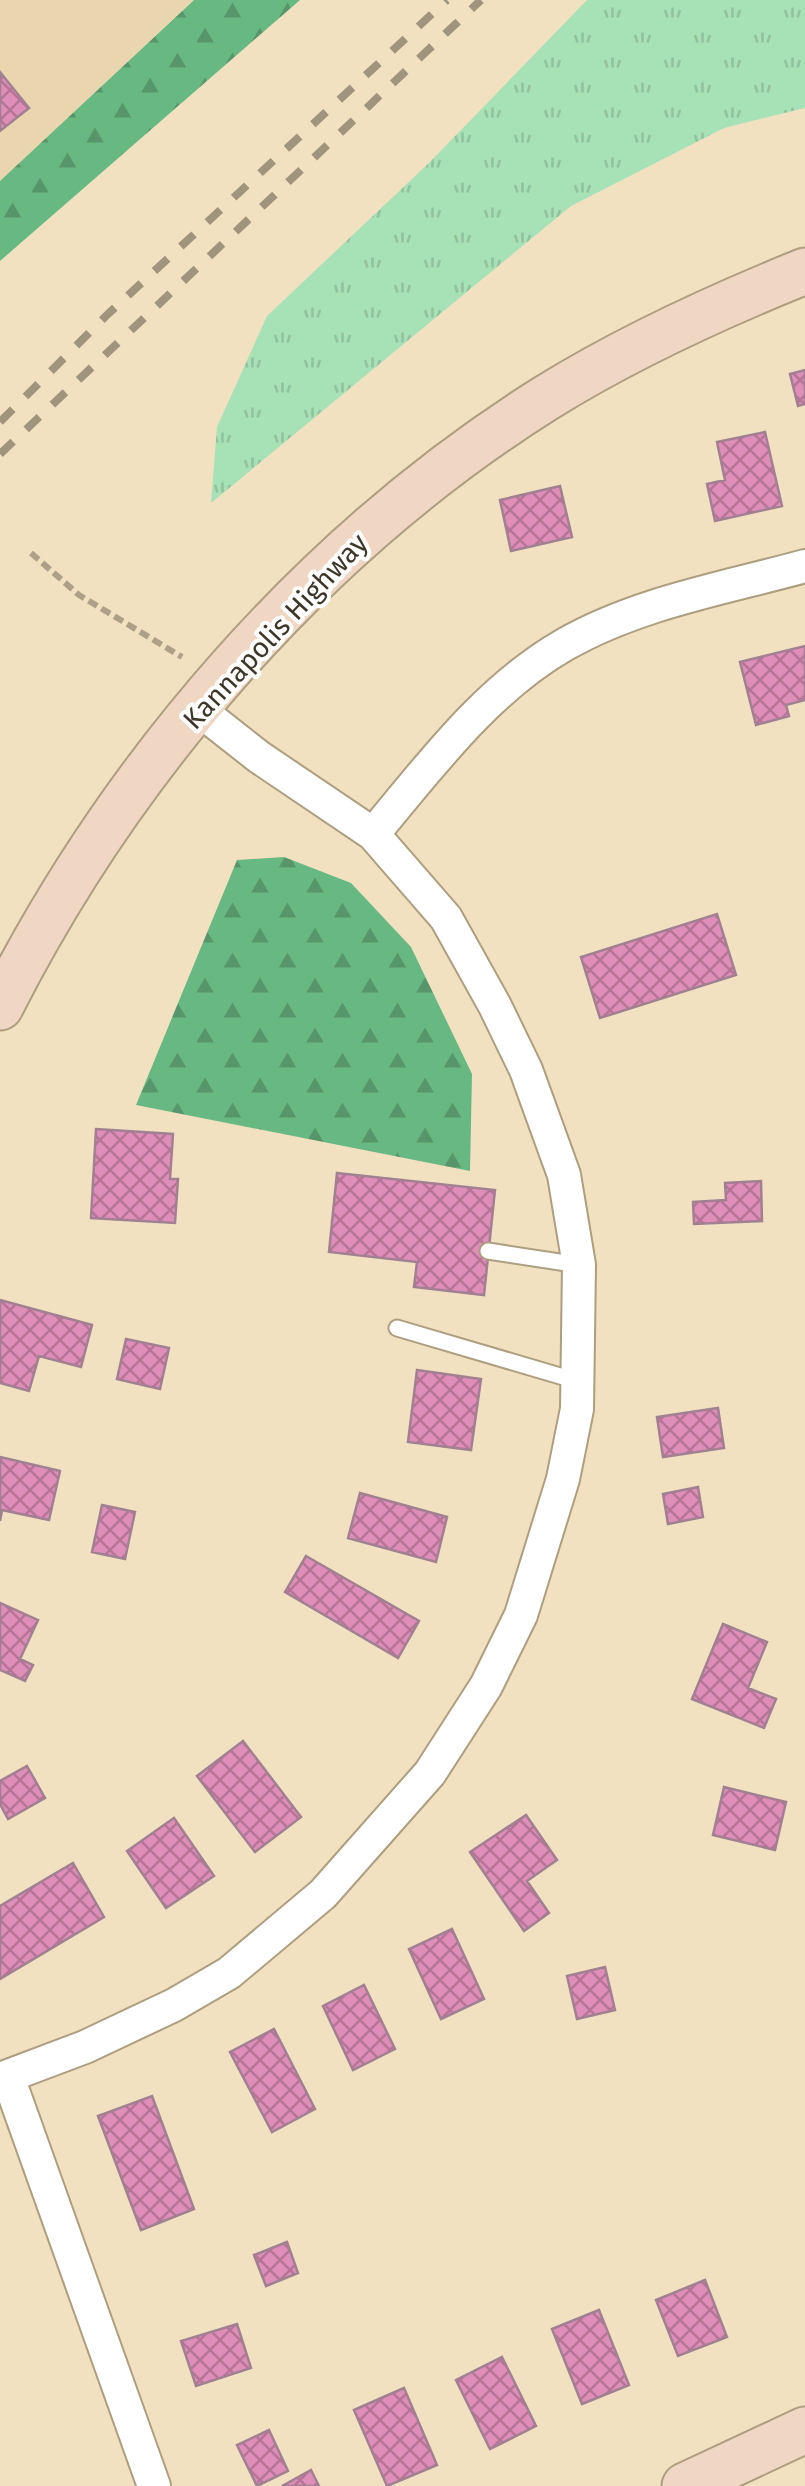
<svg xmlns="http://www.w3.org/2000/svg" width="805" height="2486" font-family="'Fira Sans',sans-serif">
  <defs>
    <pattern id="grass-tufts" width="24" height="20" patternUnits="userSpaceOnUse" patternTransform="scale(2.5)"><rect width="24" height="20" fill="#a7e1b6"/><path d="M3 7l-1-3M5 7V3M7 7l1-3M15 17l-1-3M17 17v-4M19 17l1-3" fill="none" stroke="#91c29d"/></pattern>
    <pattern id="forest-firs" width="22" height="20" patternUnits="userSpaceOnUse" patternTransform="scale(2.5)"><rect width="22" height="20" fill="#68b881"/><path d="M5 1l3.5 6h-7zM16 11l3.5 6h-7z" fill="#57966a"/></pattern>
    <pattern id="building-cross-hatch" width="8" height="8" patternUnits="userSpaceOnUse" patternTransform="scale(2.5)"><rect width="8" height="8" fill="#df8db9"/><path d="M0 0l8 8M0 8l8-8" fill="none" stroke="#b67497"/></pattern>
  </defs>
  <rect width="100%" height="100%" fill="#f2e1c1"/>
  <path fill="#e9d6af" d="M 0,0 L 193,0 L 0,181 Z"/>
  <path fill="url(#grass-tufts)" d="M 587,0 L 805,0 L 805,108 L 724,128 L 571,206 L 211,503 L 217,427 L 267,316 L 430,162 Z"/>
  <path fill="url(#forest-firs)" d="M 194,0 L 300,0 L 0,261 L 0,181 Z
    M 284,857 L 351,883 L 411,947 L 472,1074 L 470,1171 L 136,1105 L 237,860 Z"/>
  <path fill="url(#building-cross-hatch)" stroke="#a18091" stroke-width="2.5" d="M 0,72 L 29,108 L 0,131 Z
    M 805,370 L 805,404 L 798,406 L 790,374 Z
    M 765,432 L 782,506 L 715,521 L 707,484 L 725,480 L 717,442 Z
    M 560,486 L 572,537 L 511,551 L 500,500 Z
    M 805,646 L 805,700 L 786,705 L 789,716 L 756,725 L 740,662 Z
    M 717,914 L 736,975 L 600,1018 L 581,957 Z
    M 96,1129 L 173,1134 L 170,1179 L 178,1179 L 175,1223 L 91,1218 Z
    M 337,1173 L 495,1190 L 484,1295 L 414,1287 L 417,1262 L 329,1252 Z
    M 761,1181 L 762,1221 L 694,1224 L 693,1202 L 726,1200 L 725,1183 Z
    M 0,1300 L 92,1325 L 81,1367 L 39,1356 L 29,1391 L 0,1383 Z
    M 126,1339 L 169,1348 L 160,1389 L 117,1379 Z
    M 417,1370 L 481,1379 L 471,1450 L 408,1442 Z
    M 718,1408 L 724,1448 L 663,1457 L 657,1417 Z
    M 0,1457 L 60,1471 L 49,1520 L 2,1510 L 0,1521 Z
    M 698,1487 L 703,1517 L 668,1524 L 663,1494 Z
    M 360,1493 L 447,1517 L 436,1562 L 348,1538 Z
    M 102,1505 L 135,1512 L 125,1559 L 92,1552 Z
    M 306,1556 L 419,1621 L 398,1658 L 285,1592 Z
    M 0,1603 L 38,1620 L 20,1659 L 33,1665 L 25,1681 L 0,1670 Z
    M 723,1624 L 767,1642 L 748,1688 L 776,1699 L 764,1728 L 692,1699 Z
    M 243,1741 L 301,1817 L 255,1852 L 197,1776 Z
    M 27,1766 L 45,1798 L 8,1819 L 0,1804 L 0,1781 Z
    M 724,1787 L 786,1802 L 775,1850 L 713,1835 Z
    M 526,1815 L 557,1860 L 527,1881 L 549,1913 L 524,1931 L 470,1852 Z
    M 174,1818 L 214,1876 L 166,1908 L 127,1851 Z
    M 73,1863 L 104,1917 L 0,1979 L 0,1906 Z
    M 452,1929 L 484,1999 L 441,2019 L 409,1949 Z
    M 605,1967 L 615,2010 L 577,2019 L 567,1976 Z
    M 364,1985 L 395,2049 L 353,2070 L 323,2006 Z
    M 274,2029 L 315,2109 L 272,2132 L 230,2052 Z
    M 152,2096 L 194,2209 L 141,2230 L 98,2116 Z
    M 287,2242 L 298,2273 L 266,2286 L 254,2255 Z
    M 705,2280 L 727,2337 L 678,2356 L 656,2300 Z
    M 599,2310 L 629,2385 L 582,2404 L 552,2329 Z
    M 237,2324 L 251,2368 L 196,2386 L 181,2341 Z
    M 502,2357 L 536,2426 L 490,2449 L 456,2380 Z
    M 404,2388 L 437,2465 L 387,2486 L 354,2410 Z
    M 269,2430 L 288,2471 L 257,2486 L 237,2445 Z
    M 311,2470 L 319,2486 L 282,2486 Z"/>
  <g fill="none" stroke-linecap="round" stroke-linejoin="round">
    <defs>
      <path id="lane" d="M 488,1251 L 579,1265
        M 397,1328 L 577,1381"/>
      <path id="street" d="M 373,834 C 430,766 486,690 564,645 C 637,603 725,588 805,566
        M 8,2077 L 154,2486
        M 0,2079 L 85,2047 L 174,2005 L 229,1973 L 323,1894 L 430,1773 L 486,1686 L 521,1615 L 563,1479 L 577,1409 L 579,1265 L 564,1175 L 526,1070 L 495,1006 L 446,918 L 373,834 L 259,757 L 198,709"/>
      <path id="secondary" d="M 0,1007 C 123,764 315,543 546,398 C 628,347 716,307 805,271
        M 685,2486 L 805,2430"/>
    </defs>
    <use href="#lane" stroke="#ad9e80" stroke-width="19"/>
    <use href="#street" stroke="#ad9e80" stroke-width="36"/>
    <use href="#secondary" stroke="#ad9e80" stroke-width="49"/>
    <path stroke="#ada087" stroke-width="6" stroke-dasharray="10 5" stroke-linecap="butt" d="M 31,553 L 79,595 L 182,657"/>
    <use href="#lane" stroke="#fff" stroke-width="15"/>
    <use href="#street" stroke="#fff" stroke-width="32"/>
    <use href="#secondary" stroke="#efd7c3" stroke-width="45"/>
    <path stroke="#a0947d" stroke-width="8" stroke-dasharray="18 18" stroke-linecap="butt" d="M 0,422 L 108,314 L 447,0
      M 0,454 L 481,0"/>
  </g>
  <g text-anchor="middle" stroke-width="8" stroke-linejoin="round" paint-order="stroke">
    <g font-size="28" fill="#3d372a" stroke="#fff">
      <text transform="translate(275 631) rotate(-47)" y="10">Kannapolis Highway</text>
    </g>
  </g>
</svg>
